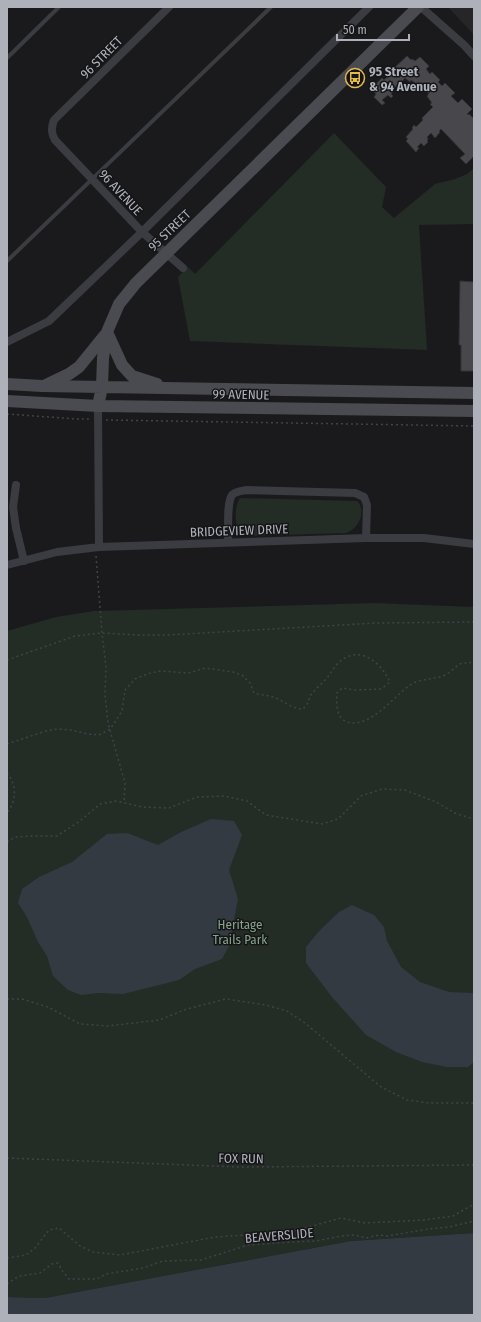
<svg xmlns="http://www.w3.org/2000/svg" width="481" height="1322" font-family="'Fira Sans Condensed',sans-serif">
  <rect width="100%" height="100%" fill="#1a1a1c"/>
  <path fill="#262629" d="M 448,7 L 474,7 L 474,35 Z"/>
  <path fill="#242c26" d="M 334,133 L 386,187 L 382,207 L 394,218 L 435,184 L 455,179 L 467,174 L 474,168 L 474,224 L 419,225 L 427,350 L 190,341 L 178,277 L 188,267 L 195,274 Z
    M 240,498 L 357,501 C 367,511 359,529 346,533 L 247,536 C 244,534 241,533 239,530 C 234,523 235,504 240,498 Z
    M 375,603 L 474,607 L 474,1233 L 351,1241 L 45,1298 L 7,1297 L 7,631 L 56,617 L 94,611 Z"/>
  <path fill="#333a41" d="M 211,819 L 234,821 L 242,835 L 229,870 L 238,899 L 229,946 L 222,959 L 195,969 L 179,980 L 123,994 L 98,993 L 81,995 L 68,990 L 53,976 L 47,956 L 38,942 L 27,917 L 18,903 L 22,889 L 39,877 L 72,862 L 107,834 L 127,833 L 158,845 L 181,832 Z
    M 352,905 L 374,915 L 384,927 L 387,941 L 401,967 L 420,982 L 449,992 L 473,993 L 474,994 L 474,1062 L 468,1067 L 447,1067 L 422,1062 L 396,1052 L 366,1035 L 332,997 L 306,963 L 306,947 L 320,930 L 339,912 Z
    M 474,1233 L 474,1315 L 7,1315 L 7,1297 L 45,1298 L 351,1241 Z"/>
  <path fill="#47474c" stroke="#343438" d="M 407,56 L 411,60 L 412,59 L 415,61 L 420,57 L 429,66 L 426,69 L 430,74 L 432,72 L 440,80 L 438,82 L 442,86 L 445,83 L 455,93 L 451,96 L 458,103 L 462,99 L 472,109 L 467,114 L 468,115 L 469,114 L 474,119 L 474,156 L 466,164 L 460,158 L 465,154 L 441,129 L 439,131 L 440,132 L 435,138 L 431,133 L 427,137 L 428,139 L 427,141 L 428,142 L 424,146 L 421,143 L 417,147 L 419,148 L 416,152 L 406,141 L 408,139 L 406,137 L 413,129 L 412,128 L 414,125 L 416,127 L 423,120 L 422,118 L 433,107 L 430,104 L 432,103 L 427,96 L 429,94 L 419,84 L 418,85 L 411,80 L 410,82 L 405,78 L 401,83 L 404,86 L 401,89 L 397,85 L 392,91 L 393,92 L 391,94 L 393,96 L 391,98 L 388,95 L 382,100 L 385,103 L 382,105 L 374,97 L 376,94 L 371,89 L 382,78 L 384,80 L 392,73 L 391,71 Z
    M 460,281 L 474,282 L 474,371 L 461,371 L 461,345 L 459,345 Z"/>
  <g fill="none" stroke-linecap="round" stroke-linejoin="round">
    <path stroke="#414348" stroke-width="1.5" stroke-dasharray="2 3" stroke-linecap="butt" d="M 7,414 L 77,419 L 90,419
      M 106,420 L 474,426
      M 96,556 L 102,633 L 106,667 L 105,695 L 108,723 L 125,783 L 124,803
      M 7,660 L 75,636 L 102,633 L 139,635 L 168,635 L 376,623 L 474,622
      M 7,744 L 46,731 L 57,729 L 72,730 L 87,734 L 99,735 L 110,729 L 113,725 L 122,711 L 125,690 L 135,679 L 147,674 L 160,671 L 189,673 L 205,668 L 233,672 L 242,675 L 250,683 L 254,693 C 260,695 267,695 273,697 C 283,700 293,710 303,709 L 308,703 L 310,696 C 315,690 321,684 327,678 C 331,673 334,667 338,663 C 359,644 380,661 390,682 L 381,689 L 355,690 L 342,688 L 337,693 C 336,703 336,718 347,722 C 370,729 393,697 410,685 C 421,678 434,680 445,675 C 451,672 455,667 460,664 C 463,663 466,663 469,662 L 474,665
      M 7,773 C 17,785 17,800 7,813
      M 7,842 L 15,837 L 32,836 L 57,836 L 80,821 L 100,804 L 116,801 L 142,807 L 169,808 L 197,797 L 224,796 L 247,801 L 266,815 L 322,824 L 338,819 L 361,796 L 382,789 L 405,790 L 436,802 L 457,814 L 474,819
      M 7,999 L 22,999 L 48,1007 L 80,1024 L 108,1026 L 159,1020 L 187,1009 L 226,999 L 266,1005 L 287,1011 L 305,1023 L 381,1087 L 407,1100 L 429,1103 L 474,1103
      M 7,1158 L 240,1167 L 474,1165
      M 7,1258 L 26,1255 L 35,1248 L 49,1230 L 59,1228 L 80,1246 L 93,1252 L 120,1255 L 215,1237 L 291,1232 L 341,1218 L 365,1223 L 424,1220 L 453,1216 L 474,1204
      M 7,1284 L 19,1276 L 40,1273 L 52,1264 L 58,1263 L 63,1272 L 69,1279 L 97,1279 L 106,1274 L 143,1268 L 163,1261 L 201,1260 L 248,1245 L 292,1242 L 316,1241 L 341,1236 L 355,1235 L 366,1238 L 379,1235 L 387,1236 L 429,1229 L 449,1227 L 474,1221"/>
    <path stroke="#3b3c41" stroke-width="4" d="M 7,58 L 59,7
      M 7,261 L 271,7"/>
    <path stroke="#3b3c41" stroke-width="8" d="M 169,7 L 54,120 C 51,128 51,133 55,140 L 142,232 L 183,268
      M 421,7 L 464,45 L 474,56
      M 7,342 L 49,321 L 142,232 L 369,7
      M 98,406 L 99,547
      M 16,485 L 13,507 L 16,528 L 24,561
      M 228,542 C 229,531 226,504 232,495 C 236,491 242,491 247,490 L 355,493 L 364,497 L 367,505 L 366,538
      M 7,565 L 57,552 L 99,547 L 366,538 L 424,538 L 474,544"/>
    <path stroke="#494b51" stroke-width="12" d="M 107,332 L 122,365 L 132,376 L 157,384
      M 7,384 L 42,386 L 474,393
      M 46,385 L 69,374 L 79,367 L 105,335
      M 7,401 L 98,406 L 474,411
      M 98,406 L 102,387 L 103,358 L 107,332 L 119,304 L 136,283 L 418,7"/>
  </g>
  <defs>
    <symbol id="bus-ring" viewBox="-11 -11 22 22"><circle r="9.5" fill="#151517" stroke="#e4ba4a" stroke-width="1.5"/><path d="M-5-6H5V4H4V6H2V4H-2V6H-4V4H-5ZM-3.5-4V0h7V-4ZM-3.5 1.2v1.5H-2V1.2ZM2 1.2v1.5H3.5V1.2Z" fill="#e4ba4a"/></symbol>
  </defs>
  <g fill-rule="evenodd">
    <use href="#bus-ring" x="344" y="67" width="22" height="22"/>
  </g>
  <g text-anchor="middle" stroke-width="3" stroke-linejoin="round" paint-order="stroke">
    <g font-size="13" fill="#aeb1ba" stroke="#151517">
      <text transform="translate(101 57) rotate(-45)" y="5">96 STREET</text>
      <text transform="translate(121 192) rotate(47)" y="5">96 AVENUE</text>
      <text transform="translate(169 230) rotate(-44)" y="5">95 STREET</text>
      <text transform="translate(241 394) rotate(1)" y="5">99 AVENUE</text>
      <text transform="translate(239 530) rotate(-2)" y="5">BRIDGEVIEW DRIVE</text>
      <text transform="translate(241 1158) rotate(1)" y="5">FOX RUN</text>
      <text transform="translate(279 1235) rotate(-5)" y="5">BEAVERSLIDE</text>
    </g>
    <g font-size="13" font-weight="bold" fill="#aeb1ba" stroke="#151517" text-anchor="start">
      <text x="369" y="76">95 Street<tspan x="369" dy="15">&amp; 94 Avenue</tspan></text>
    </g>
    <g font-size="13" fill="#86a48a" stroke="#151517">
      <text x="240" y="929">Heritage<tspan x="240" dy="15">Trails Park</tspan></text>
    </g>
  </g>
  <rect width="481" height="1322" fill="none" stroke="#aeb1ba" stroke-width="16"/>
  <path d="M337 34v6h72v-6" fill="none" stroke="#aeb1ba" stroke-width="2"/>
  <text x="343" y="34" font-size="12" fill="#aeb1ba" stroke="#151517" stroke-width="3" paint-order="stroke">50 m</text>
</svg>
